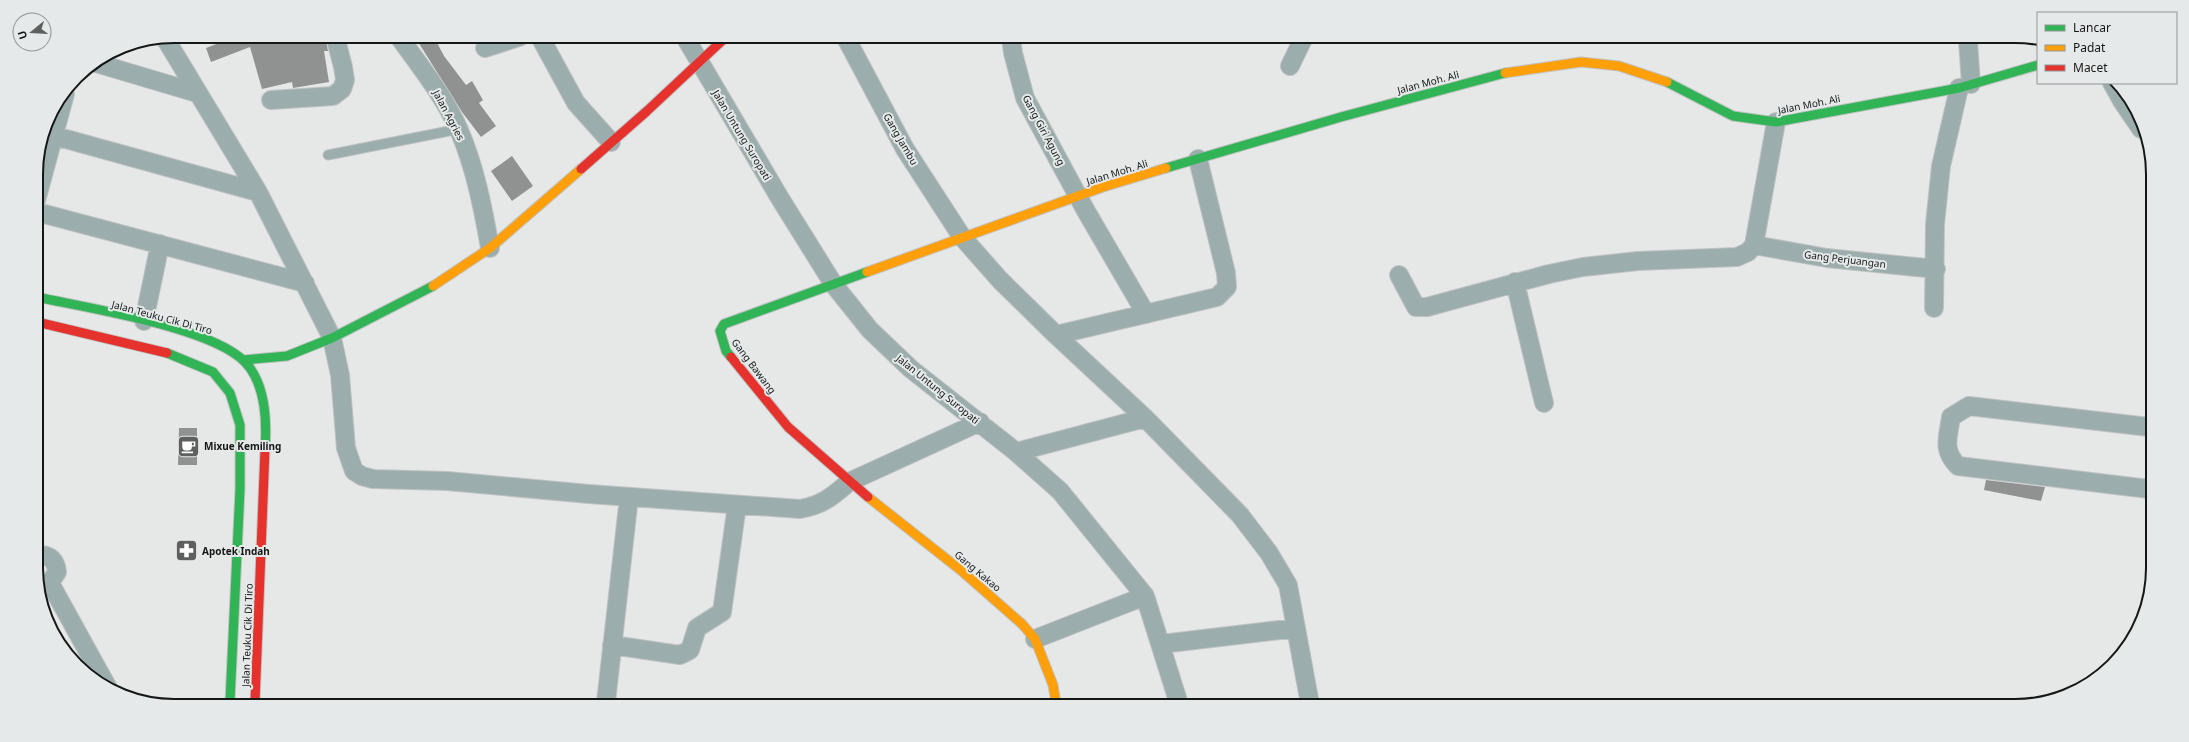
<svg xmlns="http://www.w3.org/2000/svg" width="2189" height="742" font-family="'Noto Sans',sans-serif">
  <rect width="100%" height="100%" fill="#e6e8e8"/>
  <path fill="#909292" d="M 237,36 L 275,36 L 273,38 L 325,36 L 328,51 L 324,51 L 329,82 L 293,88 L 292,82 L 262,89 L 250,47 L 211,62 L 206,48 Z
    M 415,37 L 434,37 L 444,56 L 466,85 L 472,81 L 483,100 L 479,103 L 496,126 L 481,137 L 462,112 Z
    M 512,156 L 533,186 L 512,201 L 491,171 Z
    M 179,428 L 197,428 L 197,465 L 178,465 Z
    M 1986,480 L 2045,487 L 2041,501 L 1984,490 Z
    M 194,541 L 195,559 L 177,560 L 177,542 Z"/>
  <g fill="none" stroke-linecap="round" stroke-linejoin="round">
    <defs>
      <path id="lane" d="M 328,155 L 459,129"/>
      <path id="street" d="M 399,37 C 420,66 444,96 459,130 C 475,167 483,208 490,248
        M 540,37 L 576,103 L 611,142
        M 685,37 L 781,200 L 834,285 L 870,330 L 911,369 L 1016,452 L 1060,491 L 1145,596 L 1179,704
        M 165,38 L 258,192 L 332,338 L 340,375 L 346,448 L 354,471 L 362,476 L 373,479 L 447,481 L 589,494 L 800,509 C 822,505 832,497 849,482 L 980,422
        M 846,38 L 905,149 L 962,237 L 1000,280 L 1056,335 L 1145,418 L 1240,515 L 1269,553 L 1288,585 L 1310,704
        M 1011,38 L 1013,53 L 1025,98 L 1086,211 L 1146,314
        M 1968,41 L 1971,84
        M 485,48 L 519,37
        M 96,63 L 197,93
        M 1290,66 L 1303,39
        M 2112,83 L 2122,101 L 2141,129
        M 271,100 L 333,96 L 342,89 L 345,80 L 343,67 L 335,36
        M 55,136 L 258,192
        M 36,201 L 65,94
        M 37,212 L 305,283
        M 1754,245 L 1827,258 L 1936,269
        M 1399,275 L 1416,307 L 1427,307 L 1549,274 L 1583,267 L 1638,261 L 1737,257 L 1748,252 L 1754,245 L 1776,122
        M 1515,282 L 1544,403
        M 1934,308 L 1935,224 L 1941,166 L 1959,88
        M 144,321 L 160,244
        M 1056,335 L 1217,297 L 1227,287 L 1226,273 L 1198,159
        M 1016,452 L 1145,418
        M 2149,489 L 1958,466 C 1942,450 1948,438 1951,417 L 1969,406 L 2149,427
        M 38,555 C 50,554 56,561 57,572 L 50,583 L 39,584
        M 50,583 L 108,688
        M 1035,639 L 1145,596
        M 1161,644 L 1296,628
        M 612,645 L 680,655 L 690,650 L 697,628 L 722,612 L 737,505
        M 606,702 L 629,497"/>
      <path id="fast" d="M 1667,82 L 1733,116 L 1776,122 L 1959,88 L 2038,65
        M 1166,168 L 1341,117 L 1505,73
        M 37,297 C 87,308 211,327 245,362 C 266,384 267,421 265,449
        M 167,353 L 213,372 L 230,393 L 240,425 L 240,489 L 230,701
        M 731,357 L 726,351 L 720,331 L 724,324 L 867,272
        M 244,360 L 287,356 L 332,338 L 433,286"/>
      <path id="slow" d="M 1505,73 L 1581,62 L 1619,66 L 1667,82
        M 867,272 L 1103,187 L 1166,168
        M 433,286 L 490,248 L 581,169
        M 868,497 L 963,572 L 1022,624 L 1035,639 L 1053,685 L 1056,703"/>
      <path id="jam" d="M 581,169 L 647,111 L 726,37
        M 37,322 L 167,353
        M 731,357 L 788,427 L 868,497
        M 255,702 L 265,449"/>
    </defs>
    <use href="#lane" stroke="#c0c2c2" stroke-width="11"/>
    <use href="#street" stroke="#c0c2c2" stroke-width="20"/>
    <use href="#fast" stroke="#c0c2c2" stroke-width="11"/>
    <use href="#slow" stroke="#c0c2c2" stroke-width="11"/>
    <use href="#jam" stroke="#c0c2c2" stroke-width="11"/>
    <use href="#lane" stroke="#9badac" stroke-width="9"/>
    <use href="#street" stroke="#9badac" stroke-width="18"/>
    <use href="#fast" stroke="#30b455" stroke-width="9"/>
    <use href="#slow" stroke="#ff9f0a" stroke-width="9"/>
    <use href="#jam" stroke="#e5322d" stroke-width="9"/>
  </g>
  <defs>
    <symbol id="cafe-square" viewBox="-11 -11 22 22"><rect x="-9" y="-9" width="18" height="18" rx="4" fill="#5e6060" stroke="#e5e9e9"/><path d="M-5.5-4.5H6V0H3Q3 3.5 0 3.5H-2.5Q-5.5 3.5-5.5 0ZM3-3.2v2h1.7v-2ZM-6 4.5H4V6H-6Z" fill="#fff"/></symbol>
    <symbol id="pharmacy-square" viewBox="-11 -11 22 22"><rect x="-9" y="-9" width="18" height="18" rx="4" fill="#5e6060" stroke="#e5e9e9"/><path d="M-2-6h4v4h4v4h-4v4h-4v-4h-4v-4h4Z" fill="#fff"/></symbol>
  </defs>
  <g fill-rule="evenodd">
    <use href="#cafe-square" x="176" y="434" width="25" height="25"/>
    <use href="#pharmacy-square" x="174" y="538" width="25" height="25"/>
  </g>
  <g text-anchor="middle" stroke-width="4" stroke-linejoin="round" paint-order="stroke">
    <g font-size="10" fill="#151716" stroke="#e5e9e9">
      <text transform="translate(1428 82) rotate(-15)" y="4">Jalan Moh. Ali</text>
      <text transform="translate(1809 104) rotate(-11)" y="4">Jalan Moh. Ali</text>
      <text transform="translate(449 115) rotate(62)" y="4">Jalan Agries</text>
      <text transform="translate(1044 130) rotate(62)" y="4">Gang Giri Agung</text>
      <text transform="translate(742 135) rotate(59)" y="4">Jalan Untung Suropati</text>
      <text transform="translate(901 139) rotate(60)" y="4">Gang Jambu</text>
      <text transform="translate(1117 172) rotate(-17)" y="4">Jalan Moh. Ali</text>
      <text transform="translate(1845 259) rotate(7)" y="4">Gang Perjuangan</text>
      <text transform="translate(162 317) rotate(15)" y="4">Jalan Teuku Cik Di Tiro</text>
      <text transform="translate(754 366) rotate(53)" y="4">Gang Bawang</text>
      <text transform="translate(938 389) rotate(39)" y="4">Jalan Untung Suropati</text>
      <text transform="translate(978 571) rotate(40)" y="4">Gang Kakao</text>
      <text transform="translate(247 635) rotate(-88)" y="4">Jalan Teuku Cik Di Tiro</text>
    </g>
    <g font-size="10" font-weight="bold" fill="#151716" stroke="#e5e9e9" text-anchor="start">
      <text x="204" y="450">Mixue Kemiling</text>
      <text x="202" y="555">Apotek Indah</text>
    </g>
  </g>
  <path d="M0 0H2189V742H0ZM174 43H2015A131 131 0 0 1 2146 174V568A131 131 0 0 1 2015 699H174A131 131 0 0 1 43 568V174A131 131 0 0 1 174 43Z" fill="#e5e9e9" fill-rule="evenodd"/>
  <path fill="none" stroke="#151716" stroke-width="2" d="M174 43H2015A131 131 0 0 1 2146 174V568A131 131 0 0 1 2015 699H174A131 131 0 0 1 43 568V174A131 131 0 0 1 174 43Z"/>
  <rect x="2037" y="12" width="140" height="72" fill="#e5e9e9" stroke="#929595"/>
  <rect x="2045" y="25" width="20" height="6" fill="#30b455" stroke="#929595"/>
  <text x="2073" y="32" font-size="12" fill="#151716">Lancar</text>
  <rect x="2045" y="45" width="20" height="6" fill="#ff9f0a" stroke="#929595"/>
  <text x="2073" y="52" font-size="12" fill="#151716">Padat</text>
  <rect x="2045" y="65" width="20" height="6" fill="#e5322d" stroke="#929595"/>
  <text x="2073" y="72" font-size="12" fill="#151716">Macet</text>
  <g transform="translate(32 32) rotate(252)"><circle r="19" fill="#e5e9e9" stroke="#929595"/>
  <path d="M0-3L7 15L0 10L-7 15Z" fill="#5e6060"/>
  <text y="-6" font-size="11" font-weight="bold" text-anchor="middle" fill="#151716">U</text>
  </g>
</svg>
